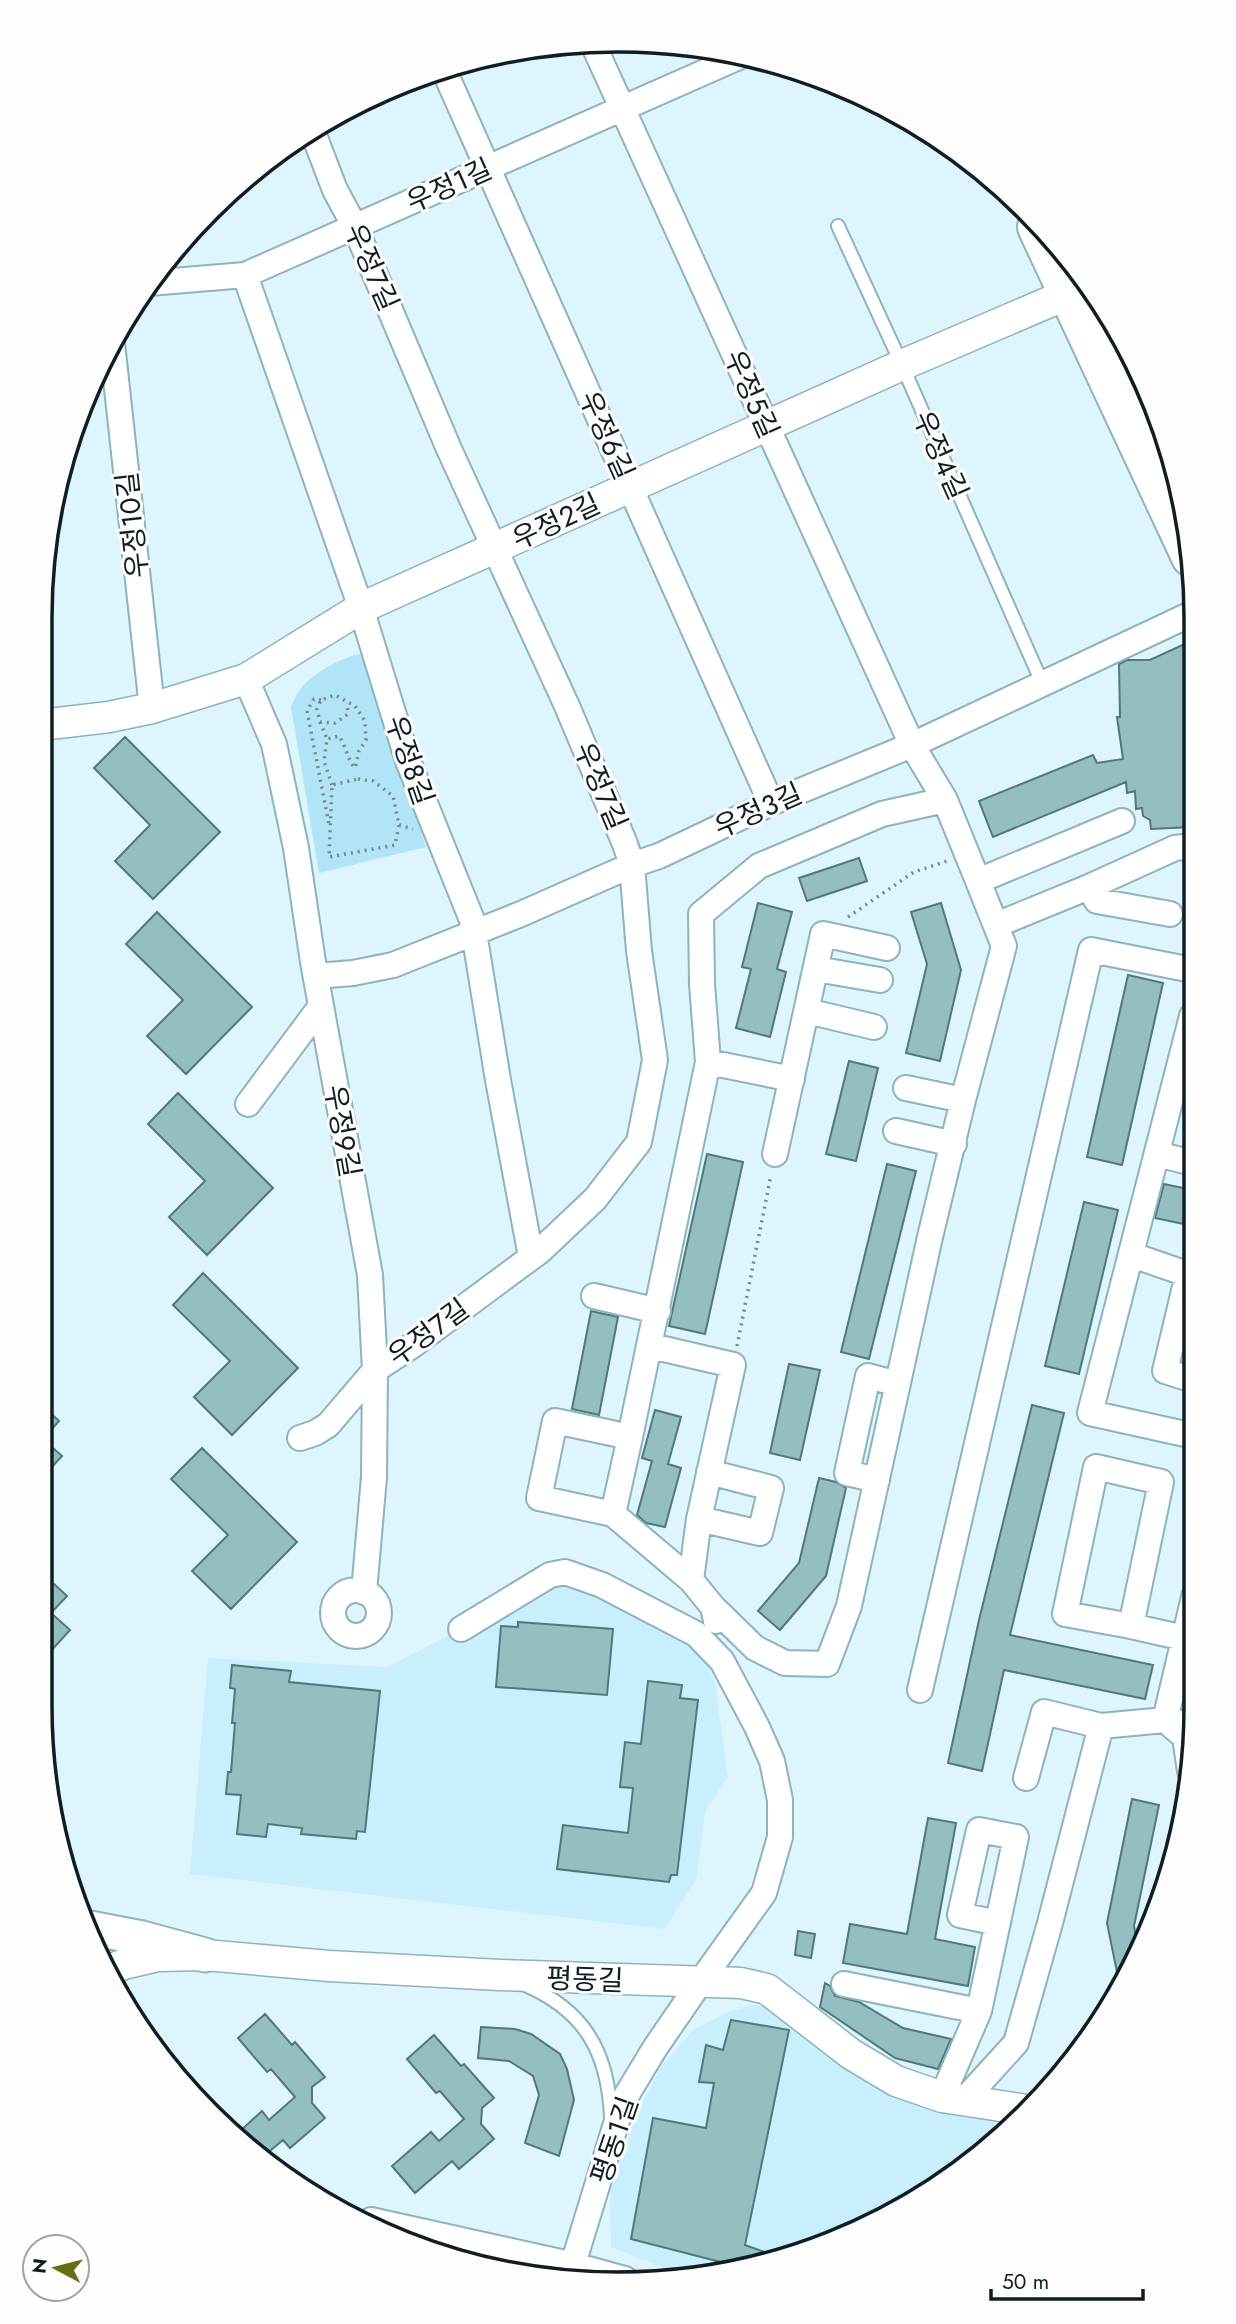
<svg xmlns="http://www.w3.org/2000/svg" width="1236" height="2324" font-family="Jost,'Noto Sans KR',sans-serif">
  <rect width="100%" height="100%" fill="#def5fd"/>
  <path fill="#caeffc" d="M 550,1575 L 696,1634 L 715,1683 L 728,1777 L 705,1812 L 696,1880 L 665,1929 L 190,1874 L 208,1658 L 387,1667 L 461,1629 Z
    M 751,2005 L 789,2008 L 851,2054 L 1027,2110 L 999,2140 L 839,2240 L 685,2276 L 611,2247 L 610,2192 L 640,2107 L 661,2067 L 693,2030 L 726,2013 Z"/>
  <path fill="#b0e4f6" d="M 361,654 L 369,661 L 426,847 L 319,873 L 291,707 C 294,701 297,692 302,687 C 313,673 344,656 361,654 Z"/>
  <path fill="#95bec0" stroke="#51787a" stroke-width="2" d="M 1191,641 L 1192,827 L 1151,829 L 1150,820 L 1143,816 L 1142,808 L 1136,809 L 1135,791 L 1127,793 L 1126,782 L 993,837 L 979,801 L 1093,755 L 1097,763 L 1123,759 L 1117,717 L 1120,717 L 1119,664 L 1127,660 L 1150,660 Z
    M 125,737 L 220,832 L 153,899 L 115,861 L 150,825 L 94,768 Z
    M 859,858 L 867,881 L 807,901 L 799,878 Z
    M 758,903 L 792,912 L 777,969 L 786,972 L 770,1037 L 736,1028 L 751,969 L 742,967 Z
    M 941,903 L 961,970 L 940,1061 L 906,1053 L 927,964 L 911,912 Z
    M 157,912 L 252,1007 L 186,1074 L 147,1036 L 183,1000 L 126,944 Z
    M 1128,975 L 1163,983 L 1122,1165 L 1087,1157 Z
    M 849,1061 L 878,1068 L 856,1161 L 826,1154 Z
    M 178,1093 L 273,1188 L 207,1255 L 169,1217 L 205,1181 L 148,1124 Z
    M 707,1154 L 743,1162 L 705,1334 L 669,1326 Z
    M 887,1164 L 916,1171 L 869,1359 L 841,1352 Z
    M 1164,1184 L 1193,1190 L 1193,1226 L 1155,1218 Z
    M 1084,1202 L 1118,1210 L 1079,1374 L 1045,1366 Z
    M 203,1273 L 298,1368 L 232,1435 L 194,1397 L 230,1361 L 173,1305 Z
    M 591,1311 L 618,1317 L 599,1415 L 572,1409 Z
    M 789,1364 L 820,1370 L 800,1460 L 770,1453 Z
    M 41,1404 L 59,1421 L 43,1439 L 62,1456 L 40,1480 Z
    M 1032,1405 L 1064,1413 L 1010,1635 L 1153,1665 L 1145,1699 L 1004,1670 L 982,1771 L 948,1763 L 979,1620 Z
    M 655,1410 L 681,1417 L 668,1464 L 681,1468 L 665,1527 L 646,1523 L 637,1515 L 652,1461 L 642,1458 Z
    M 202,1448 L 297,1542 L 231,1609 L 192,1571 L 228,1535 L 171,1479 Z
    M 819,1478 L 836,1482 L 846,1488 L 826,1576 L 780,1630 L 758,1611 L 799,1563 Z
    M 40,1571 L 67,1596 L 51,1613 L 70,1630 L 40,1663 Z
    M 518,1622 L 613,1629 L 607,1695 L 496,1687 L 501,1626 L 518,1627 Z
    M 232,1665 L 291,1671 L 289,1682 L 380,1691 L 365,1832 L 357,1831 L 356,1839 L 301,1834 L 302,1828 L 268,1824 L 266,1837 L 237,1834 L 241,1795 L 226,1794 L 228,1772 L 231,1772 L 235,1723 L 232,1723 L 235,1689 L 230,1688 Z
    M 648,1681 L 682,1685 L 680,1698 L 698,1700 L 677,1875 L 671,1875 L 669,1882 L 557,1869 L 563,1825 L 628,1833 L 633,1788 L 620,1787 L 625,1742 L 641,1744 Z
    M 1132,1799 L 1159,1805 L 1134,1926 L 1139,1953 L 1120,1987 L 1107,1923 Z
    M 928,1818 L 956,1823 L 935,1939 L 975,1947 L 968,1986 L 843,1963 L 850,1924 L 907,1934 Z
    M 798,1931 L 815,1934 L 811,1958 L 795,1955 Z
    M 825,1983 L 830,1986 L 835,1996 L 859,2002 L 903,2028 L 951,2039 L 938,2069 L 895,2058 L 820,2007 Z
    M 265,2014 L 292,2045 L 295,2042 L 325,2077 L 312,2087 L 312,2103 L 325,2118 L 290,2148 L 283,2140 L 264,2156 L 239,2132 L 262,2111 L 269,2120 L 295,2097 L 271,2069 L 267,2072 L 238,2038 Z
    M 731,2020 L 789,2030 L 745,2245 L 773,2255 L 732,2265 L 631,2239 L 653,2118 L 706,2128 L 714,2083 L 699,2082 L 706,2045 L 723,2050 Z
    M 481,2027 L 515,2029 L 531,2034 L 560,2054 L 567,2069 L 574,2100 L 559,2156 L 525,2143 L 539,2095 L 533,2076 L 509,2061 L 478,2058 Z
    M 434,2035 L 461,2066 L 464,2064 L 494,2098 L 482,2108 L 481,2124 L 494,2139 L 459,2169 L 452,2161 L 415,2193 L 392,2166 L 431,2132 L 439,2141 L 464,2119 L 440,2091 L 436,2093 L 407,2059 Z"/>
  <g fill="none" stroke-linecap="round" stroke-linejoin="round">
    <defs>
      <path id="service" d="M 838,226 L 902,365 L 1043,685
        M 523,1984 C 585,2010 608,2052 611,2117"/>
      <path id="minor" d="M 593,44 L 912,745 L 945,800
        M 443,68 L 771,803
        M 245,275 L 361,608 L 408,761 L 472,920 L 498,1080 L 531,1257
        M 149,283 L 245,275 L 741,56
        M 112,343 L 152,708
        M 246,679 L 274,744 L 296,848 L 313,962 L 370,1275 L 375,1370 L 374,1477 L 364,1592
        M 1089,887 L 1097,901 L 1170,914
        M 996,925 L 1089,887 L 1175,848 L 1192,846
        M 816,969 L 880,980
        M 316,976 L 353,973 L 393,965 L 521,914 L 632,865 L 659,856 L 771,803 L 912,745 L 1191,614
        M 807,1011 L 874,1027
        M 1192,1016 L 1090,1413 L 1194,1436
        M 708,1062 L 792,1079
        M 906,1088 L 963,1100
        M 248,1104 L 321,1006
        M 896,1131 L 954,1144
        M 775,1154 L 823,934 L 887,948
        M 1157,1154 L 1193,1163
        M 1132,1255 L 1193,1276
        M 1188,1274 L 1165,1371 L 1193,1380
        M 594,1296 L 658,1311
        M 651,1346 L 733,1365 L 699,1519 L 691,1580
        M 630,1437 L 708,1062 L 702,984 L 701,914 L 759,866 L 882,814 L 945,800 L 978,881 L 1122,821
        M 300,1438 L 315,1433 L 328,1425 L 375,1370 L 413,1345 L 540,1251 L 595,1199 L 639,1142 L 655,1060 L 639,951 L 632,865 L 625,844 L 567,706 L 449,449 L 355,227 L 335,190 L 312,130
        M 877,1480 L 847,1473 L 868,1376 L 898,1384
        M 613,1514 L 630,1437 L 555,1421 L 539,1498 L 613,1514 L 691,1580 L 713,1607 L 716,1621
        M 699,1519 L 760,1533 L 771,1488 L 709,1472
        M333 1613a23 23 0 1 1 46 0a23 23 0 1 1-46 0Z
        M 713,1607 L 755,1648 L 785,1663 L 827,1664 L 849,1606 L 930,1237 L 963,1100 L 1004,946 L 978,881
        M 1131,1626 L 1065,1614 L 1096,1467 L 1161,1482 L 1131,1626 L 1184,1638
        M 461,1629 L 550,1575 L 565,1572 L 602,1585 L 696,1634 L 722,1661 L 757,1727 L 772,1761 L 780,1800 L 780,1837 L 764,1893 L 701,1981 L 655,2048 L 623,2101 L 570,2274
        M 920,1690 L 1091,950 L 1192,970
        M 1190,1771 L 1185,1737 L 1165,1720 L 1194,1597
        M 1026,1778 L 1044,1712 L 1101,1726
        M 844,1984 L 979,2011
        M 942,2097 L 979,2011 L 1016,1837 L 979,1830 L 960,1915 L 998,1923
        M 965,2099 L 1016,2043 L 1050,1923 L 1101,1726 L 1165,1720 L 1194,1726
        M 371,2220 L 574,2265 L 625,2279"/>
      <path id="tertiary" d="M 41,725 L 109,717 L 152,708 L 246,679 L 361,608 L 902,365 L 1068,294
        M 112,1969 L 124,1964 L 158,1956 L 205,1955 L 329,1966 L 500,1975 L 741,1983 L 767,1989 L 851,2054 L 896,2081 L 942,2097 L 1027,2110"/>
      <path id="secondary" d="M 90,1928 L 142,1938 L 205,1955"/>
      <path id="primary" d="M 1037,227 L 1191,557"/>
    </defs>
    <use href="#service" stroke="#8eb3bf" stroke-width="16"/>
    <use href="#minor" stroke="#8eb3bf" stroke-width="28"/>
    <use href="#tertiary" stroke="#8eb3bf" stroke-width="33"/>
    <use href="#secondary" stroke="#8eb3bf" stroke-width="37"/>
    <use href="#primary" stroke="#8eb3bf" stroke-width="42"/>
    <path stroke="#76888f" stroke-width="3.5" stroke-dasharray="2 5" stroke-linecap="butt" d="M 321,700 L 314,699 L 307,711 L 329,824
      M 320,722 L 327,739
      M 358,779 L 373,781 L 393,796 L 399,825 L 395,845 L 329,857 L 332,785 Z
      M 332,785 L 324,761 L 327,739 L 339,736 C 346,746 347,759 355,768 L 359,751 L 366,740 L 365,721 L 355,706 L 335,695 L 321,700 L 317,709 L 320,722 L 335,723 L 348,714 L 347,703
      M 399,825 L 413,829
      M 848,917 L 914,872 L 947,861
      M 737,1346 L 771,1175"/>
    <use href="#service" stroke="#fff" stroke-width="12"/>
    <use href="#minor" stroke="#fff" stroke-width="24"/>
    <use href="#tertiary" stroke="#fff" stroke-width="30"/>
    <use href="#secondary" stroke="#fff" stroke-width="33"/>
    <use href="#primary" stroke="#fff" stroke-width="38"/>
  </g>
  <g text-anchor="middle" stroke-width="6" stroke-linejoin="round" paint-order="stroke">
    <g font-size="28" fill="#101e23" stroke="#fdfdfd">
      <text transform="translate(449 185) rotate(-24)" y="10">우정1길</text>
      <text transform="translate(372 267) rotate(66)" y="10">우정7길</text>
      <text transform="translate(752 394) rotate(66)" y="10">우정5길</text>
      <text transform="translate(607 435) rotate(66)" y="10">우정6길</text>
      <text transform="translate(941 455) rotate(66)" y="10">우정4길</text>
      <text transform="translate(556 521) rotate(-25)" y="10">우정2길</text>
      <text transform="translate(132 525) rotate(-96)" y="10">우정10길</text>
      <text transform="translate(410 760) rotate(71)" y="10">우정8길</text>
      <text transform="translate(601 786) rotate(67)" y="10">우정7길</text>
      <text transform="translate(758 810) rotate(-24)" y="10">우정3길</text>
      <text transform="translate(343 1131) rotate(80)" y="10">우정9길</text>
      <text transform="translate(428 1332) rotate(-36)" y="10">우정7길</text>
      <text transform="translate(585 1979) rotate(2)" y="10">평동길</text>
      <text transform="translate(614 2140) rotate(-71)" y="10">평동1길</text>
    </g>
  </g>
  <path d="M0 0H1236V2324H0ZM618 52H618A566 566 0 0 1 1184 618V1706A566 566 0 0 1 618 2272H618A566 566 0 0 1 52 1706V618A566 566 0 0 1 618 52Z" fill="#fdfdfd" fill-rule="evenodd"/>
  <path fill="none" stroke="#101e23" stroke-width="3.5" d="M618 52H618A566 566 0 0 1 1184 618V1706A566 566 0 0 1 618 2272H618A566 566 0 0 1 52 1706V618A566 566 0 0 1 618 52Z"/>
  <g transform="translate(56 2268) rotate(277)"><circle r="33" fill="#fdfdfd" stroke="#9ea4a6" stroke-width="2"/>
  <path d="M0-5L12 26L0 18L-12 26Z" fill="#676f16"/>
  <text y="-10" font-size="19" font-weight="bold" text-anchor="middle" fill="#101e23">N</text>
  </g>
  <path d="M991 2289v10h152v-10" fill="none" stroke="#101e23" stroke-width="3.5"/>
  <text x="1002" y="2289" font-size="21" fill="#101e23" stroke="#fdfdfd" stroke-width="5" paint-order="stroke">50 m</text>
</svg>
